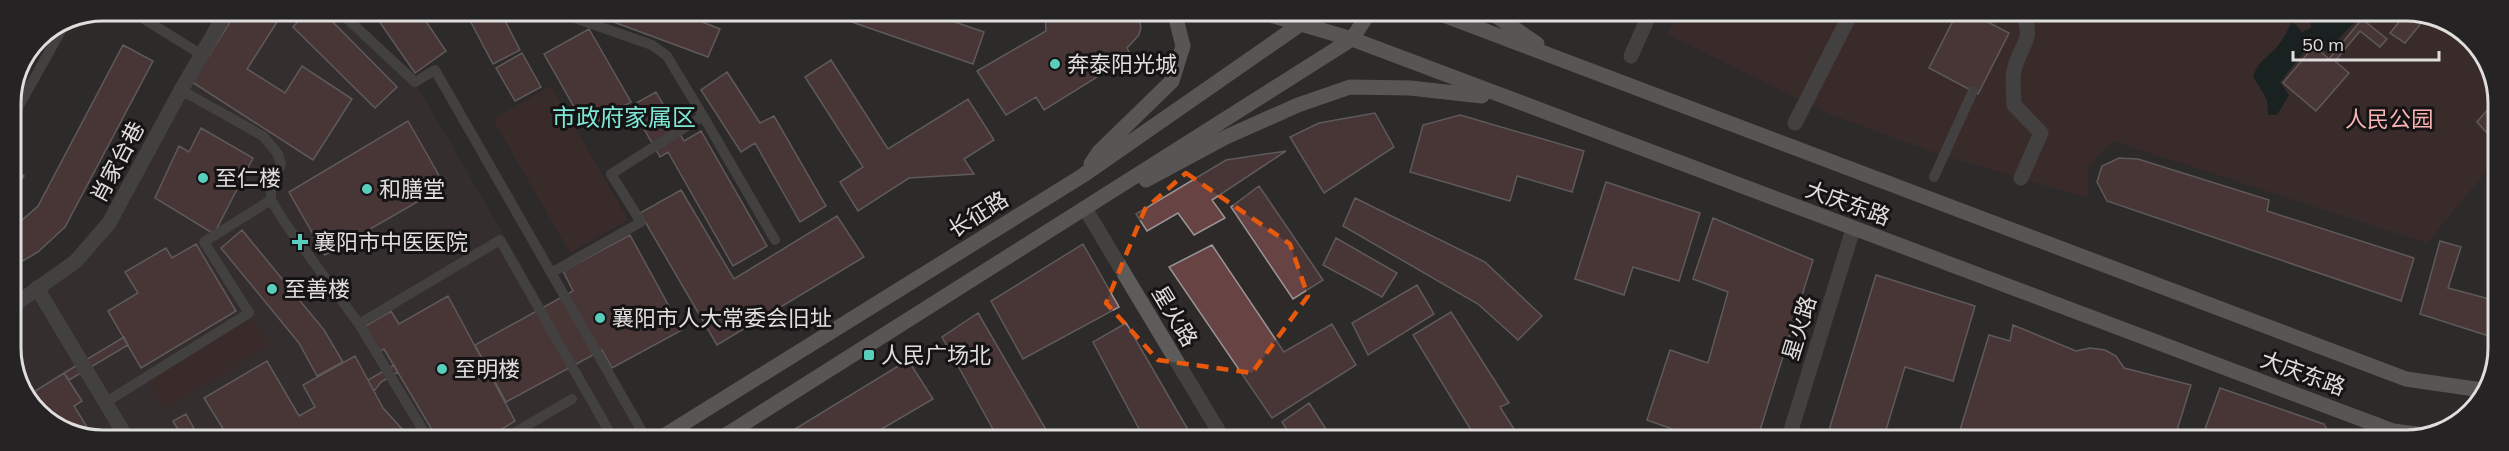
<svg xmlns="http://www.w3.org/2000/svg" width="2509" height="451" font-family="Mulish,'Noto Sans SC',sans-serif">
  <rect width="100%" height="100%" fill="#2e2a2a"/>
  <path fill="#3e3333" d="M 227,11 L 339,11 L 415,82 L 545,306 L 597,352 L 647,440 L 90,440 L 42,417 L 14,372 L 13,306 L 109,223 Z"/>
  <path fill="#4a2d2e" d="M 1557,11 L 1622,11 L 1589,21 Z
    M 1679,11 L 2419,11 L 2471,37 L 2497,84 L 2497,158 L 2427,243 L 2113,141 L 2088,167 L 2088,198 L 1942,155 L 1827,113 L 1667,34 Z
    M 551,86 L 628,220 L 570,253 L 493,119 Z
    M 249,313 L 270,345 L 164,410 L 146,377 Z"/>
  <path fill="#031a17" d="M 2314,11 L 2347,11 L 2357,20 L 2326,52 L 2313,41 L 2280,82 L 2289,95 L 2277,115 L 2268,115 L 2267,100 L 2253,76 C 2260,60 2263,61 2274,50 C 2282,42 2287,32 2292,21 L 2302,32 L 2311,28 L 2310,20 Z"/>
  <path fill="#684344" stroke="#9a9595" stroke-width="1.5" d="M 237,11 L 284,11 L 247,69 L 285,93 L 302,66 L 352,99 L 313,160 L 192,82 Z
    M 307,11 L 322,11 L 397,87 L 375,108 L 293,27 Z
    M 372,11 L 419,11 L 446,51 L 415,73 Z
    M 465,11 L 500,11 L 520,50 L 493,64 Z
    M 584,11 L 675,11 L 720,29 L 708,57 Z
    M 820,11 L 923,11 L 984,32 L 973,64 Z
    M 1045,11 L 1136,11 L 1141,27 L 1139,35 L 1127,48 L 1131,56 L 1044,110 L 1036,97 L 1006,115 L 977,71 L 1046,31 Z
    M 1958,11 L 1967,11 L 2009,33 L 1978,94 L 1929,68 Z
    M 2408,11 L 2419,11 L 2427,16 L 2405,43 L 2390,33 Z
    M 2362,19 L 2387,39 L 2380,47 L 2360,31 L 2335,61 L 2349,73 L 2316,111 L 2283,83 L 2314,46 L 2329,59 Z
    M 589,29 L 631,102 L 586,128 L 544,54 Z
    M 2467,35 L 2471,37 L 2481,55 L 2463,41 Z
    M 123,45 L 153,61 L 65,227 L 38,252 L 12,267 L 12,229 L 38,206 Z
    M 522,53 L 541,87 L 515,101 L 496,68 Z
    M 831,60 L 888,149 L 968,99 L 994,140 L 964,159 L 974,174 L 909,178 L 858,211 L 840,182 L 863,167 L 805,77 Z
    M 727,72 L 760,123 L 774,116 L 826,206 L 800,222 L 755,143 L 741,152 L 701,90 Z
    M 656,92 L 684,141 L 701,131 L 767,246 L 733,266 L 668,152 L 660,157 L 631,106 Z
    M 2497,99 L 2497,127 L 2490,136 L 2477,122 Z
    M 1375,113 L 1394,147 L 1324,193 L 1290,137 L 1319,123 Z
    M 1460,115 L 1584,151 L 1572,192 L 1517,176 L 1510,201 L 1410,172 L 1423,125 Z
    M 408,121 L 445,186 L 325,255 L 289,192 Z
    M 201,128 L 253,158 L 214,234 L 155,198 L 179,146 L 189,152 Z
    M 1286,151 L 1212,200 L 1225,218 L 1194,235 L 1178,213 L 1147,231 L 1136,214 L 1226,160 Z
    M 2119,158 L 2138,159 L 2269,200 L 2267,211 L 2414,258 L 2401,301 L 2107,201 L 2097,182 L 2102,166 Z
    M 11,167 L 24,176 L 12,193 Z
    M 1606,182 L 1700,213 L 1679,281 L 1633,267 L 1624,295 L 1575,279 Z
    M 1259,186 L 1323,280 L 1293,299 L 1231,207 Z
    M 681,190 L 734,279 L 837,216 L 864,257 L 717,345 L 640,213 Z
    M 1355,198 L 1485,262 L 1542,316 L 1518,340 L 1478,304 L 1343,226 Z
    M 1713,218 L 1813,260 L 1757,440 L 1703,440 L 1647,420 L 1670,350 L 1708,363 L 1728,292 L 1693,279 Z
    M 2488,219 L 2497,220 L 2497,259 L 2489,258 Z
    M 242,230 L 324,330 L 343,362 L 317,376 L 299,343 L 221,248 Z
    M 630,235 L 682,330 L 612,368 L 602,350 L 506,402 L 475,345 L 573,291 L 563,271 Z
    M 1336,238 L 1397,273 L 1382,297 L 1323,265 Z
    M 2440,241 L 2461,247 L 2448,288 L 2497,301 L 2498,339 L 2420,314 Z
    M 196,244 L 236,311 L 141,368 L 108,311 L 138,293 L 125,272 L 166,248 L 172,258 Z
    M 1083,244 L 1119,307 L 1023,359 L 991,301 Z
    M 1212,245 L 1284,352 L 1332,324 L 1356,365 L 1272,418 L 1169,267 Z
    M 1876,275 L 1975,306 L 1953,381 L 1905,367 L 1883,440 L 1826,440 Z
    M 1417,285 L 1434,314 L 1368,355 L 1352,323 Z
    M 448,296 L 515,421 L 484,440 L 438,440 L 384,349 L 379,352 L 364,327 L 391,311 L 399,324 Z
    M 1451,312 L 1509,403 L 1500,407 L 1521,440 L 1477,440 L 1413,335 Z
    M 978,313 L 1052,440 L 999,440 L 942,337 Z
    M 1126,323 L 1194,440 L 1145,440 L 1093,342 Z
    M 2013,325 L 2076,351 L 2090,348 L 2105,350 L 2116,356 L 2124,368 L 2191,385 L 2174,440 L 1957,440 L 1989,335 L 2010,341 Z
    M 124,337 L 128,345 L 69,380 L 64,373 Z
    M 355,356 L 383,408 L 412,440 L 360,440 L 352,431 L 333,440 L 327,430 L 311,440 L 230,440 L 204,398 L 267,361 L 299,416 L 315,407 L 303,385 Z
    M 908,360 L 933,399 L 863,440 L 777,440 Z
    M 394,365 L 398,372 L 381,382 L 374,391 L 368,380 Z
    M 64,373 L 82,401 L 74,406 L 95,440 L 90,440 L 42,417 L 32,402 L 36,400 L 32,393 Z
    M 2220,388 L 2324,424 L 2333,440 L 2201,440 Z
    M 1309,403 L 1333,440 L 1293,440 L 1282,422 Z
    M 186,414 L 198,436 L 203,433 L 207,440 L 180,440 L 183,438 L 173,421 Z"/>
  <g fill="none" stroke-linecap="round" stroke-linejoin="round">
    <path stroke="#5e5c5b" stroke-width="10" d="M 131,11 L 202,55
      M 339,11 L 415,82 L 435,70 L 647,440
      M 555,11 L 652,45 L 667,56 L 703,116
      M 181,90 L 263,136 L 278,154 L 281,164 L 271,184 L 271,200 L 285,223 L 359,324 L 500,240 L 614,440
      M 11,120 L 63,27
      M 1934,177 L 1973,91
      M 551,273 L 641,222 L 611,174 L 703,116 L 775,240
      M 359,324 L 429,440
      M 106,402 L 249,313 L 204,242 L 271,200
      M 502,440 L 572,399"/>
    <path stroke="#5e5c5b" stroke-width="15" d="M 2021,11 C 2037,40 2019,45 2014,71 C 2012,81 2014,95 2014,105 L 2041,133 L 2021,178
      M 1631,56 L 1651,11
      M 1795,123 L 1852,11"/>
    <path stroke="#5e5c5b" stroke-width="15" d="M 1089,215 L 1224,440
      M 37,288 L 128,440
      M 1788,440 L 1853,229
      M 2370,440 L 2376,424"/>
    <path stroke="#5e5c5b" stroke-width="15" d="M 13,306 L 76,261 L 109,223 L 181,90 L 227,11"/>
    <path stroke="#8f8b8b" stroke-width="15" d="M 1257,11 L 1352,39 L 2393,431 L 2424,435
      M 1433,11 L 2406,379 L 2482,390
      M 1489,11 L 1537,44
      M 1091,164 L 1099,152 L 1172,81 L 1183,46 L 1174,11
      M 1146,180 L 1226,137 L 1298,105 L 1350,87 L 1410,88 L 1482,96
      M 657,440 L 1082,176 L 1302,23 L 1312,11
      M 718,440 L 1352,39 L 1370,11"/>
  </g>
  <path d="M0 0H2509V451H0ZM 1186,173 L 1290,244 L 1308,296 L 1252,373 L 1158,360 L 1106,303 L 1145,209 Z" fill="#2e2a2a" fill-opacity=".55" fill-rule="evenodd"/>
  <path fill="none" stroke="#e8590c" stroke-width="4.5" stroke-dasharray="12 8" stroke-linejoin="round" d="M 1186,173 L 1290,244 L 1308,296 L 1252,373 L 1158,360 L 1106,303 L 1145,209 Z"/>
  <g fill="#5acebd" stroke="#151313" stroke-width="2">
    <circle cx="1055" cy="64" r="6"/>
    <circle cx="203" cy="178" r="6"/>
    <circle cx="367" cy="189" r="6"/>
    <path d="M297 233h6v6h6v6h-6v6h-6v-6h-6v-6h6z"/>
    <circle cx="272" cy="289" r="6"/>
    <circle cx="600" cy="318" r="6"/>
    <rect x="863" y="349" width="12" height="12" rx="3"/>
    <circle cx="442" cy="369" r="6"/>
  </g>
  <g text-anchor="middle" stroke-width="6" stroke-linejoin="round" paint-order="stroke">
    <g font-size="22" fill="#e0dddd" stroke="#151313" text-anchor="start">
      <text x="1067" y="72">奔泰阳光城</text>
      <text x="215" y="186">至仁楼</text>
      <text x="379" y="197">和膳堂</text>
      <text x="314" y="250">襄阳市中医医院</text>
      <text x="284" y="297">至善楼</text>
      <text x="612" y="326">襄阳市人大常委会旧址</text>
      <text x="881" y="363">人民广场北</text>
      <text x="454" y="377">至明楼</text>
    </g>
    <g font-size="22" fill="#f9b3b3" stroke="#151313">
      <text x="2389" y="127">人民公园</text>
    </g>
    <g font-size="22" fill="#e0dddd" stroke="#151313">
      <text transform="translate(117 162) rotate(-62)" y="8">肖家台巷</text>
      <text transform="translate(1848 203) rotate(20)" y="8">大庆东路</text>
      <text transform="translate(978 214) rotate(-32)" y="8">长征路</text>
      <text transform="translate(1175 316) rotate(59)" y="8">星火路</text>
      <text transform="translate(1799 328) rotate(-73)" y="8">星火路</text>
      <text transform="translate(2303 373) rotate(20)" y="8">大庆东路</text>
    </g>
    <g font-size="24" fill="#7fe7d6" stroke="#151313">
      <text x="624" y="126">市政府家属区</text>
    </g>
  </g>
  <path d="M0 0H2509V451H0ZM103 21H2406A82 82 0 0 1 2488 103V348A82 82 0 0 1 2406 430H103A82 82 0 0 1 21 348V103A82 82 0 0 1 103 21Z" fill="#252323" fill-rule="evenodd"/>
  <path fill="none" stroke="#e0dddd" stroke-width="3" d="M103 21H2406A82 82 0 0 1 2488 103V348A82 82 0 0 1 2406 430H103A82 82 0 0 1 21 348V103A82 82 0 0 1 103 21Z"/>
  <path d="M2293 51v9h146v-9" fill="none" stroke="#e0dddd" stroke-width="3"/>
  <text x="2302" y="51" font-size="18" fill="#e0dddd" stroke="#151313" stroke-width="4.5" paint-order="stroke">50 m</text>
</svg>
